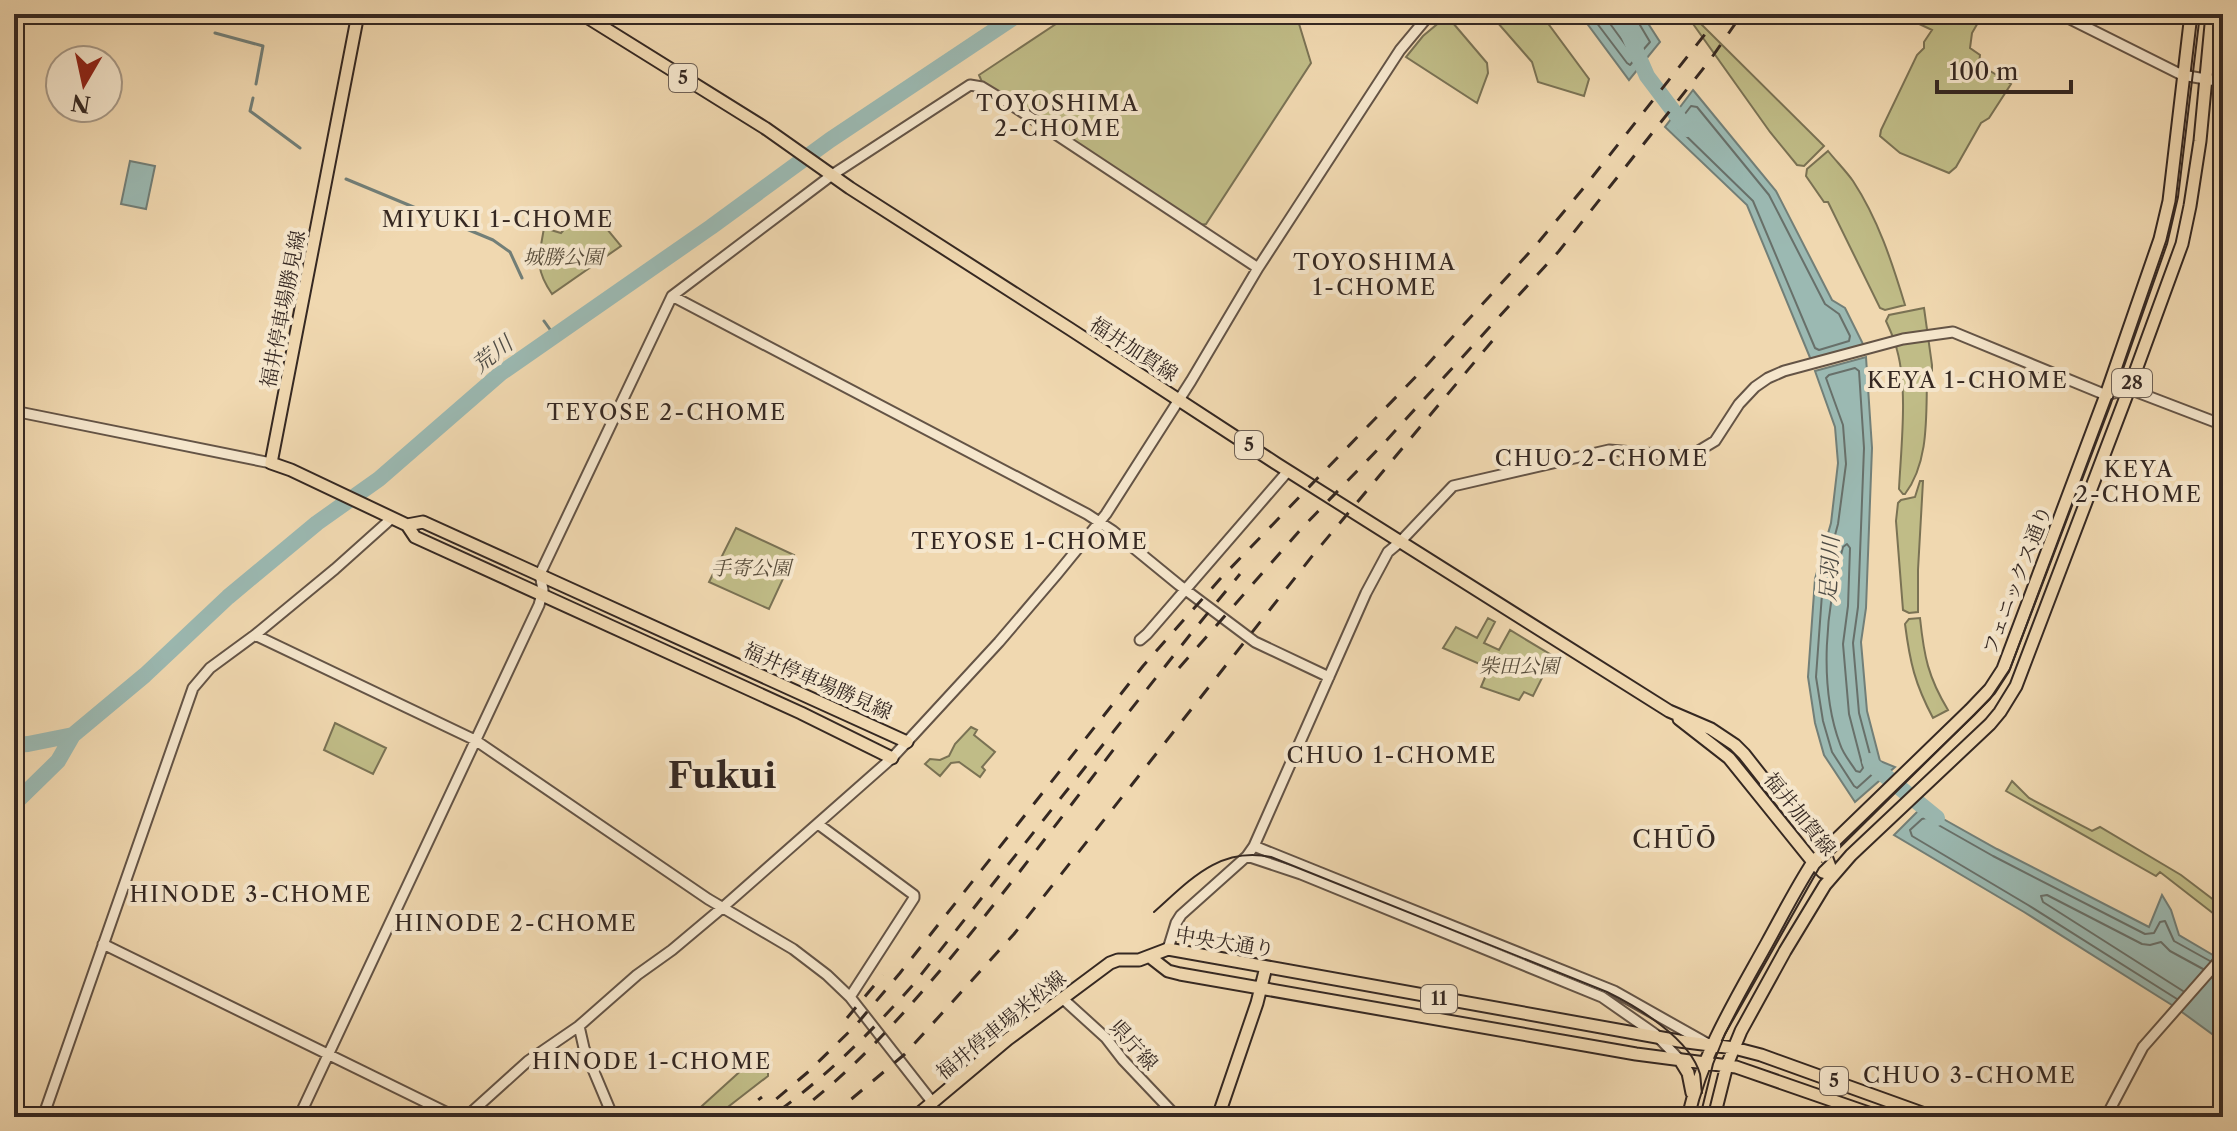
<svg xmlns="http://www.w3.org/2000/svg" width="2237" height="1131" font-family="'Libre Caslon Text','Noto Serif JP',serif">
  <rect width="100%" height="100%" fill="#f0d8b0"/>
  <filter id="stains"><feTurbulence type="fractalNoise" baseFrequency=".0025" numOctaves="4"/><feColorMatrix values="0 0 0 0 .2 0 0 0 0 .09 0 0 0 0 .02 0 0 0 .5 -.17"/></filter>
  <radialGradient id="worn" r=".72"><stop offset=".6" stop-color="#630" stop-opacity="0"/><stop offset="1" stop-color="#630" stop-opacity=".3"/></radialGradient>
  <path fill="#c0bc87" stroke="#7a7254" stroke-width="2" d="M 1071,14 L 1296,14 L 1311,63 L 1206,224 L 1200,225 L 982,82 L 979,75 Z
    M 1490,14 L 1541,14 L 1589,79 L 1584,96 L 1538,82 L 1532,62 Z
    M 1686,14 L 1691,14 L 1824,146 L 1804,166 L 1797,165 L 1770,132 Z
    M 1898,14 L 1983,14 L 1972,33 L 1970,48 L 1980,55 L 1979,64 L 2011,84 L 1989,118 L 1981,123 L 1956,167 L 1949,173 L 1900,153 L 1880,136 L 1881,130 L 1917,55 L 1924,48 L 1924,42 L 1932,30 Z
    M 1447,16 L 1487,63 L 1488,73 L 1477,103 L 1406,57 L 1423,36 Z
    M 1828,151 C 1836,161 1846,171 1853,181 C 1878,219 1892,262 1905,305 L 1885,310 L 1880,308 L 1828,202 L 1824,202 L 1806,176 L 1807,169 Z
    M 579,212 L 598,218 L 621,246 L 552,294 C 534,268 539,258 544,228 L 561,233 Z
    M 1924,308 L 1932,365 L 1932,371 L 1927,379 C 1926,417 1929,462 1905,494 L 1903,494 L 1899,489 C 1901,448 1908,389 1897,350 C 1895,340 1890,330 1886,321 L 1889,315 Z
    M 1920,481 L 1923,481 L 1918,570 L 1918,612 L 1909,613 L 1903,610 L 1896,521 L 1898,503 L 1901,500 L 1915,497 Z
    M 736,528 L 794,555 L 769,609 L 709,582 Z
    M 1488,618 L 1495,622 L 1484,643 L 1499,650 L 1510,630 L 1553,656 L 1533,696 L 1524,692 L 1519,700 L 1481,687 L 1489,668 L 1443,648 L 1456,627 L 1477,638 Z
    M 1920,618 C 1924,656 1928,677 1948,710 L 1933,718 C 1915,684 1910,663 1905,624 L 1909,619 Z
    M 335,723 L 386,748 L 373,774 L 324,750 Z
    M 971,727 L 977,730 L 974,735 L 995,752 L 982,767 L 985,770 L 980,777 L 959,762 L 951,763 L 940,776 L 925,764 L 930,759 L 940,760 L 949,756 L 955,744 Z
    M 2012,781 L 2029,798 L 2092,831 L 2100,827 L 2181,875 L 2223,907 L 2223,921 L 2160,872 L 2156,876 L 2006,791 Z
    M 756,1057 L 768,1070 L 768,1076 L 715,1117 L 693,1117 L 692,1115 Z"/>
  <path fill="#9bb9b2" stroke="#727f78" stroke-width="2" d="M 1580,14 L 1642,14 L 1660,42 L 1629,80 Z
    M 1693,90 L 1776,191 L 1832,300 L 1845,308 L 1864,346 L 1811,360 L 1747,205 L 1665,127 Z
    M 130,161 L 155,166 L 146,209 L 121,204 Z
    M 1866,357 L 1872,448 L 1866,608 L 1861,642 L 1867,711 L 1880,761 L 1895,767 L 1855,802 L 1824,755 L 1815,723 L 1808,677 L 1815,579 L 1831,523 L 1838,463 L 1835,427 L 1815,371 Z
    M 1922,807 L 1997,849 L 2149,927 L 2162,895 L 2171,910 L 2179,935 L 2223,961 L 2223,1042 L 2175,1007 L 2024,912 L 1894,835 Z"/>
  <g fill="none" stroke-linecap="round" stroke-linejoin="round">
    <path stroke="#68706a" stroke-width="2" d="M 1590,14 L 1627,63 L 1630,65 L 1650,42 L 1637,20 L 1636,14
      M 1603,14 L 1627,47 L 1631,48 L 1637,40 L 1628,24 L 1626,14
      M 1691,106 L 1697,107 L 1769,195 L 1825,304 L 1839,314 L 1850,336 L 1849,341 L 1819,350 L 1815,348 L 1753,201 L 1678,128 L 1678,123 Z
      M 1855,368 L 1859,371 L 1864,448 L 1858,607 L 1853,643 L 1859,713 L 1872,762 L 1877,770 L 1857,788 L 1854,786 L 1832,752 L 1823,721 L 1816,677 L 1823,580 L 1838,524 L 1846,464 L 1843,425 L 1826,378 L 1829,375 Z
      M 1847,544 L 1850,548 L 1848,606 L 1843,644 L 1849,714 L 1863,768 L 1860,772 L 1856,771 C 1851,763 1843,754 1840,744 C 1818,685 1826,606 1843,547 Z
      M 2183,991 L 2043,902 L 2041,896 L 2047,895 L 2142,944 L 2150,945 L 2161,942 L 2170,951 L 2203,969
      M 2177,999 L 2028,905 L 1912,836 L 1910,830 L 1922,819 L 1926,818 L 1993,856 L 2145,934 L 2154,933 L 2160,922 L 2165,921 L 2174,941 L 2210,961"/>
    <path stroke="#727f78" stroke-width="3" d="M 215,33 L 263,46 L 256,84
      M 253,98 L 250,111 L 300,148
      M 346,179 L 493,240 L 510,252 L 522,278
      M 544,321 L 554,335"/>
    <path stroke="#9bb9b2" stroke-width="16" d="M 1620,14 L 1647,76 L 1687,129
      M 14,745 L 28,744 L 73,735 L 145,675 L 228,597 L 317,523 L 379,479 L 501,373 L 711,227 L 830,140 L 1019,14
      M 1870,761 L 1872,765 L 1937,818
      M 14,804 L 58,761 L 73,735"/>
    <defs>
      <path id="minor" d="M 2060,14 L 2182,75 L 2223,82
        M 672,296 L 1087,514 L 1113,531 L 1179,585 L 1255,642 L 1329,677
        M 14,411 L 271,463
        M 255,635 L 475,740 L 708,899 L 793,949 L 827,975 L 850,997 L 933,1103
        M 1140,640 L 1147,634 L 1288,471
        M 818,824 L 914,895 L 914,898 L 850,997
        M 1254,846 L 1614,991 L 1708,1044
        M 1247,856 L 1301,874 L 1602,997 L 1655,1034 L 1680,1060
        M 103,944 L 456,1117
        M 1168,949 L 1176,923 L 1181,915 L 1247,856 L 1254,846 L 1366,593 L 1388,552 L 1400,542 L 1453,486 L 1609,450 L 1682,456 L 1695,453 L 1715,441 L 1739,404 L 1755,387 L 1768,378 L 1784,371 L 1903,339 L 1953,332 L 2106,395 L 2129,389 L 2223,425
        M 1062,998 L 1106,1038 L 1123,1060 L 1177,1117
        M 43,1117 L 193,688 L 210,668 L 255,635 L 335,569 L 392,518
        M 299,1117 L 539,605 L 543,590 L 540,574 L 672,296 L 832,175 L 970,85 L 982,87 L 1010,104 L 1258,268
        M 466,1117 L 528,1061 L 579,1026
        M 613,1117 L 584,1048 L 579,1026 L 637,975 L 672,950 L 722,908 L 892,758 L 999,642 L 1057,574 L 1106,514 L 1191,381 L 1258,268 L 1400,50 L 1430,14
        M 2106,1117 L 2143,1047 L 2223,956"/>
      <path id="major" d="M 358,14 L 271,463 L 291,470 L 407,525 L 415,537 L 801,713 L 892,758
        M 582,14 L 765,128 L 850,188 L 1070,329 L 1277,464 L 1669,711 L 1711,729 L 1735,745 L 1744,754 L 1827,859 L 1833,875
        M 407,525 L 423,522 L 907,742
        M 1679,719 L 1729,758 L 1813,862 L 1823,872 L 1833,875
        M 1150,957 L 1168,971 L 1180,974 L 1636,1054 L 1736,1067 L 1880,1117
        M 1680,1060 L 1688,1073 L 1692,1093
        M 915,1117 L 1008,1039 L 1110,963 L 1118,960 L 1139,960 L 1168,949 L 1679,1041 L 1734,1048 L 1761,1055 L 1933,1117
        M 1218,1117 L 1257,1003 L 1266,967
        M 1688,1117 C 1703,1052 1735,1001 1767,943 C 1782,916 1796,888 1813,862 L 1970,710 L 1990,689 L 2003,669 L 2106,395 L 2160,239 L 2169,201 L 2191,14
        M 1714,1117 L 1727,1065 L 1741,1031 L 1785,951 L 1825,885 L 1851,855 L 1990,724 L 2000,712 L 2016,686 L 2129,389 L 2182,244 L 2190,206 L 2200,141 L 2212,14"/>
    </defs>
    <use href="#minor" stroke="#645446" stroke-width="13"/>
    <use href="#major" stroke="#352822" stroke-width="15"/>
    <use href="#minor" stroke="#f5e6cc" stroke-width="9"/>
    <use href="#major" stroke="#f0d8b0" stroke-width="11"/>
    <path stroke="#352822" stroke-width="2" d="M 1154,912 C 1189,881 1219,846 1271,857 L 1607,992 C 1638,1007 1690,1039 1700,1074 C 1701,1080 1701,1087 1702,1093
      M 1700,1117 L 1713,1064 L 1725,1034 L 1819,868 L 1990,699 L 2010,669 L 2110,406 L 2167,244 L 2178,197 L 2200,14"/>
    <path stroke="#352822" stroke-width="3" stroke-dasharray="14 14" stroke-linecap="butt" d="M 1179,668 L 1302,528 L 1385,442 L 1559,251 L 1710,60 L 1742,14
      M 847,1018 L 883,975
      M 780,1110 C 829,1074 872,1031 912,986 L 1193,631 L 1240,574
      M 736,1117 L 762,1097
      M 755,1117 L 808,1072 L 856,1025 L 900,973 L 1143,666 L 1220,579 L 1428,364 L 1537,244 L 1586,185 L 1721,14
      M 791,1117 C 858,1068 911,1006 963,943 C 1015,879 1064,814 1114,749
      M 830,1117 L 905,1054 L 1014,934 L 1313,555 L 1493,340"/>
  </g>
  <g text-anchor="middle" stroke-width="8" stroke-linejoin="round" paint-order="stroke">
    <g fill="#f5e6cc" stroke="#6f6155" stroke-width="2">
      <rect x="669" y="64" width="28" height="28" rx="6"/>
      <rect x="2112" y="369" width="40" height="28" rx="6"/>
      <rect x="1235" y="431" width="28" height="28" rx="6"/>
      <rect x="1421" y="985" width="36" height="28" rx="6"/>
      <rect x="1820" y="1067" width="28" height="28" rx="6"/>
    </g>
    <g font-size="18" font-weight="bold" fill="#352822">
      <text x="683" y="84">5</text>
      <text x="2132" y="389">28</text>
      <text x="1249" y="451">5</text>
      <text x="1439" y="1005">11</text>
      <text x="1834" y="1087">5</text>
    </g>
    <g font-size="20" font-style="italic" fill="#584d3b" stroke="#f5e6cc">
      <text x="563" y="264">城勝公園</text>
      <text x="751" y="575">手寄公園</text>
      <text x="1519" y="673">柴田公園</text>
    </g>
    <g font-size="20" fill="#352822" stroke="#f5e6cc">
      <text transform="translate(283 309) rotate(-79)" y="7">福井停車場勝見線</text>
      <text transform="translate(1134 349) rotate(33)" y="7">福井加賀線</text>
      <text transform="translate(2017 580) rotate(-69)" y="7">フェニックス通り</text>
      <text transform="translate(818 681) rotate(24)" y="7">福井停車場勝見線</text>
      <text transform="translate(1800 814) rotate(51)" y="7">福井加賀線</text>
      <text transform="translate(1225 942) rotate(9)" y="7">中央大通り</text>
      <text transform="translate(1001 1025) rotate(-39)" y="7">福井停車場米松線</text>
      <text transform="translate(1134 1045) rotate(48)" y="7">県庁線</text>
    </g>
    <g font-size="22" letter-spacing="2" fill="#352822" stroke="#f5e6cc">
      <text x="1058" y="111">TOYOSHIMA<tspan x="1058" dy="25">2-CHOME</tspan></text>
      <text x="498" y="227">MIYUKI 1-CHOME</text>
      <text x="1375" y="270">TOYOSHIMA<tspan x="1375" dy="25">1-CHOME</tspan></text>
      <text x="1968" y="388">KEYA 1-CHOME</text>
      <text x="667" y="420">TEYOSE 2-CHOME</text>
      <text x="1602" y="466">CHUO 2-CHOME</text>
      <text x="2139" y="477">KEYA<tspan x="2139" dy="25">2-CHOME</tspan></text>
      <text x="1030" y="549">TEYOSE 1-CHOME</text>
      <text x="1392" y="763">CHUO 1-CHOME</text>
      <text x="251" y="902">HINODE 3-CHOME</text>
      <text x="516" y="931">HINODE 2-CHOME</text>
      <text x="652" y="1069">HINODE 1-CHOME</text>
      <text x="1970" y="1083">CHUO 3-CHOME</text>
    </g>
    <g font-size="22" font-style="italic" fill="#4e4c46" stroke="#f5e6cc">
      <text transform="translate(492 354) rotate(-38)" y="8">荒川</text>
      <text transform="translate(1829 569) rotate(-87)" y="8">足羽川</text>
    </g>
    <g font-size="24" letter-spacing="2" fill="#352822" stroke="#f5e6cc">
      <text x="1675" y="848">CHŪŌ</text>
    </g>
    <g font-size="36" font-weight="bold" fill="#352822" stroke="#f5e6cc">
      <text x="722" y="788">Fukui</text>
    </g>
  </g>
  <rect width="2237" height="1131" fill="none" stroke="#f0d8b0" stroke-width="48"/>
  <rect x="16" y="16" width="2205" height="1099" fill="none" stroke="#352822" stroke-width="4"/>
  <rect x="24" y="24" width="2189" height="1083" fill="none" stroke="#352822" stroke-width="2"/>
  <g transform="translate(84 84) rotate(189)"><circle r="38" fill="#f5e6cc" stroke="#a89a88" stroke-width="2"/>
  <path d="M0-6L14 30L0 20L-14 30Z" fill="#8f2418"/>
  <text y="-12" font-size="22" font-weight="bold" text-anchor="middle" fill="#352822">N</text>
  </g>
  <path d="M1937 80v12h134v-12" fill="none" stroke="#352822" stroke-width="4"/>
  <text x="1949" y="80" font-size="24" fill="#352822" stroke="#f5e6cc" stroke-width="6" paint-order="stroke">100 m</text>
  <rect width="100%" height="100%" filter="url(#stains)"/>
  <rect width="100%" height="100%" fill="url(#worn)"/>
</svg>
